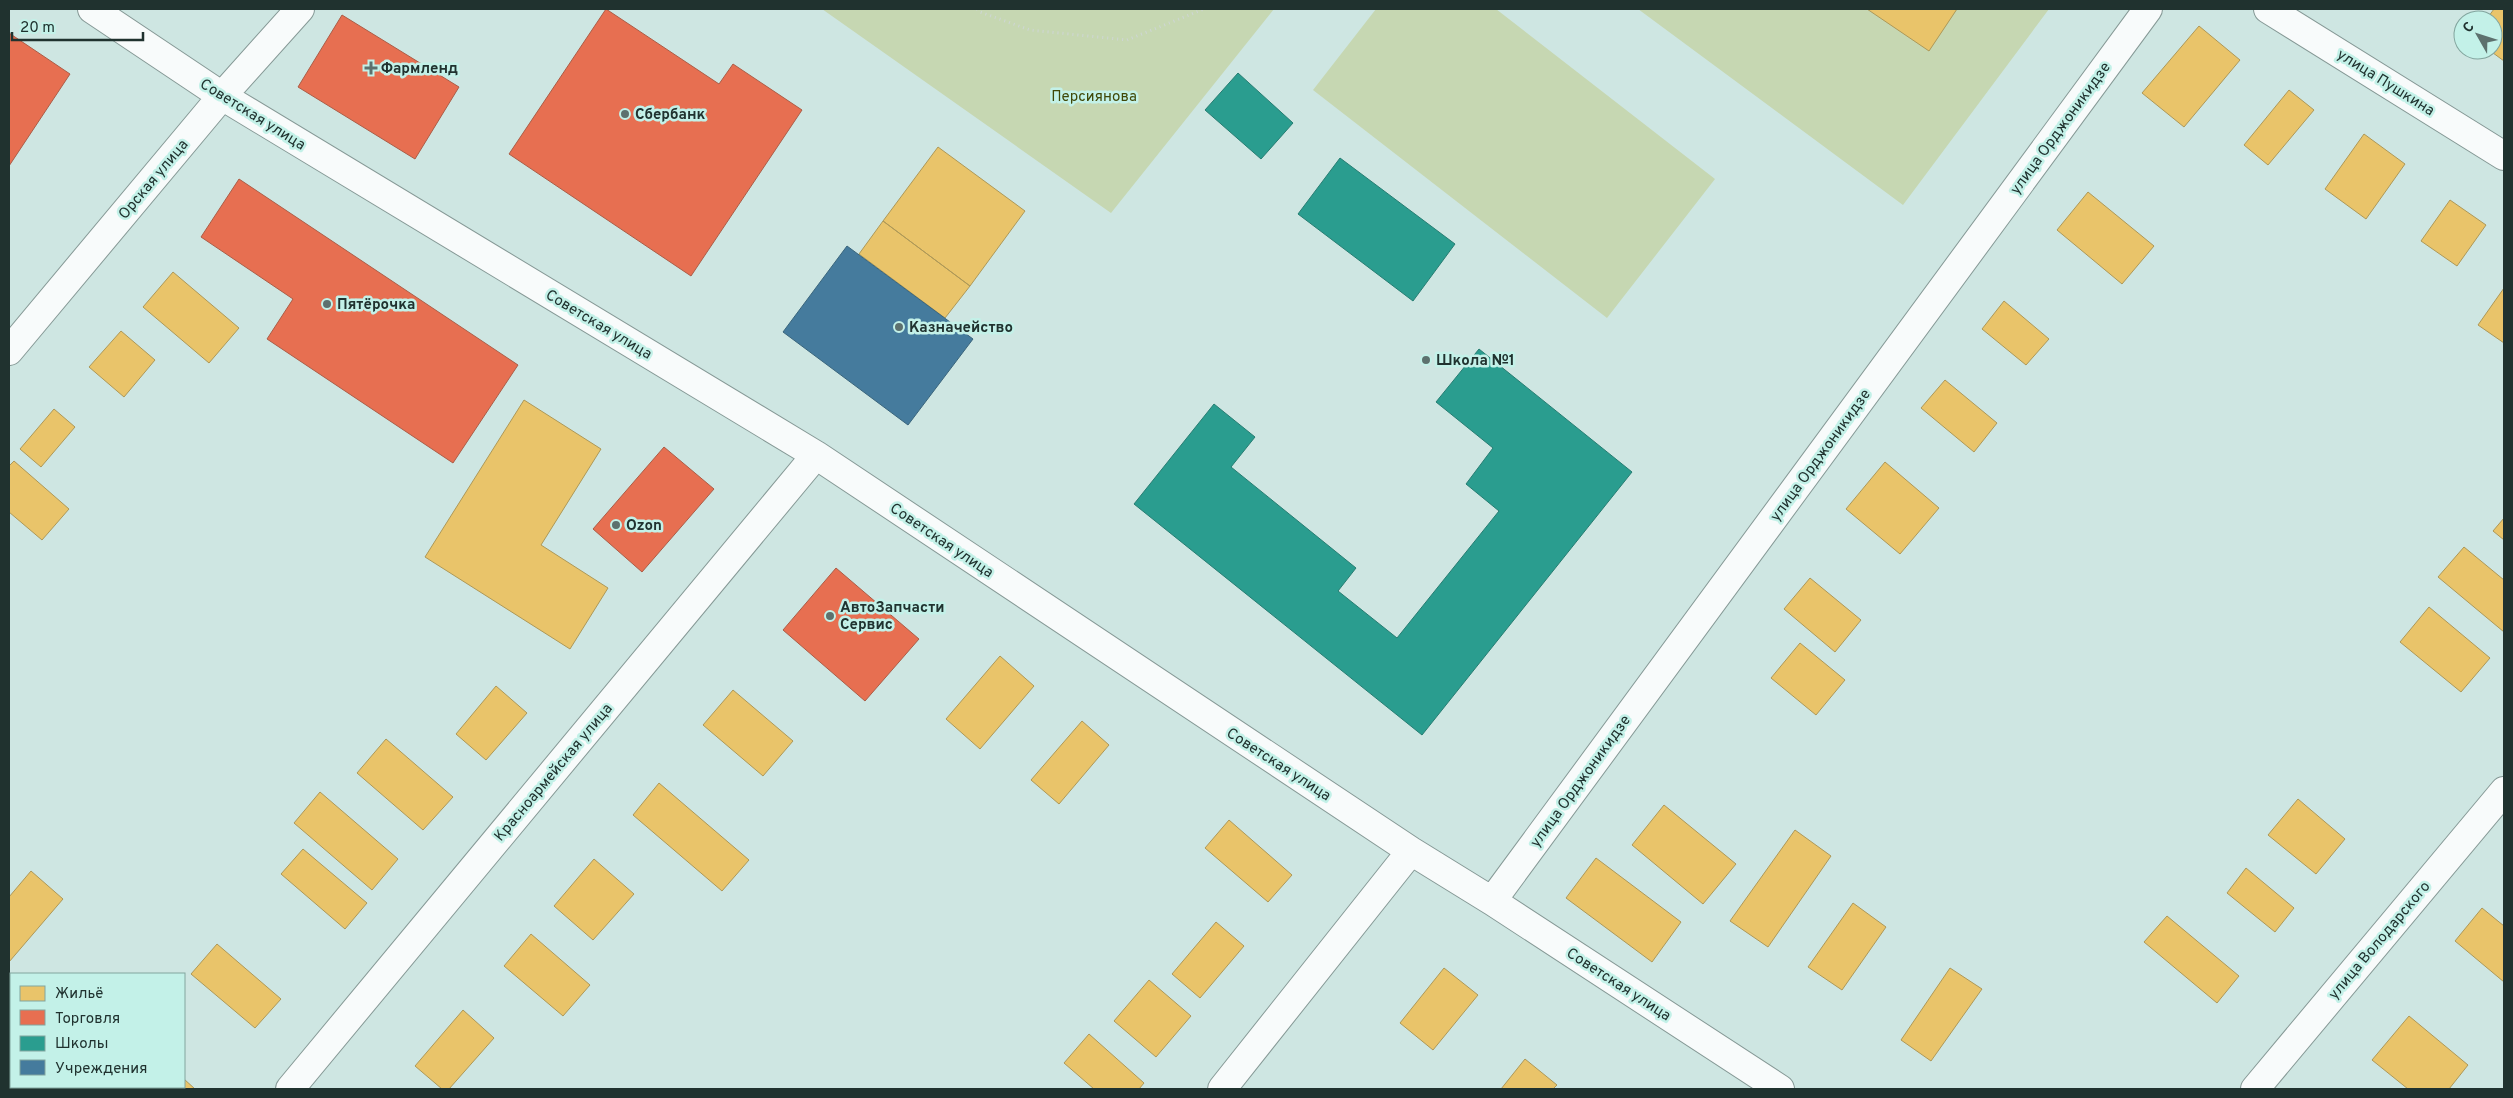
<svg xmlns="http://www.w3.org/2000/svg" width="2513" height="1098" font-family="Overpass,sans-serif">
  <rect width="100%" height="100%" fill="#cee6e2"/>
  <path fill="#c6d7b2" d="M 822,9 L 1274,9 L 1111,213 Z
    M 1376,9 L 1496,9 L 1715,179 L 1607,318 L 1313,90 Z
    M 1638,9 L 2049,9 L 1903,205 Z"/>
  <path fill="#e9c46a" stroke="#ad9858" d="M 1867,9 L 1957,9 L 1929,51 Z
    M 2494,9 L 2504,9 L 2504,61 L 2489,50 L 2493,50 L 2493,20 L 2486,20 Z
    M 2199,26 L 2240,60 L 2184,127 L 2142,93 Z
    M 2289,90 L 2314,110 L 2268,165 L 2244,145 Z
    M 2364,134 L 2405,164 L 2366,219 L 2325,189 Z
    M 938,147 L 1025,211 L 970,286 L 883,221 Z
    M 2088,192 L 2154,246 L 2122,284 L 2057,230 Z
    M 2450,200 L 2486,225 L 2457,266 L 2421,241 Z
    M 883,221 L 970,286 L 945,318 L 859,254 Z
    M 173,272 L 239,328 L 209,363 L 143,307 Z
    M 2504,288 L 2504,343 L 2478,325 Z
    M 2004,301 L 2049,339 L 2026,365 L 1982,329 Z
    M 121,331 L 155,360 L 124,397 L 89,367 Z
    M 1945,380 L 1997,423 L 1974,452 L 1921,408 Z
    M 524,400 L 601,449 L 541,545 L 608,588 L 570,649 L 425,557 Z
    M 54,409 L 75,427 L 41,467 L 20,449 Z
    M 14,461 L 69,509 L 42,540 L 9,512 L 9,466 Z
    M 1885,462 L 1939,508 L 1900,554 L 1846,509 Z
    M 2504,518 L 2504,540 L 2493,531 Z
    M 2464,547 L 2504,580 L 2504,632 L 2438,577 Z
    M 1810,578 L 1861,620 L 1835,652 L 1784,609 Z
    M 2429,607 L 2490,658 L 2461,692 L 2400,642 Z
    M 1800,643 L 1845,680 L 1816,715 L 1771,678 Z
    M 1000,656 L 1034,686 L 980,749 L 946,719 Z
    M 496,686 L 527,713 L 486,760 L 456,734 Z
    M 733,690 L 793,741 L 763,776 L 703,725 Z
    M 1082,721 L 1109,745 L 1059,804 L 1031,780 Z
    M 386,739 L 453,797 L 423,830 L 357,773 Z
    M 659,783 L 749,860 L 722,891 L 633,815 Z
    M 320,792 L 398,859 L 372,890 L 294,823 Z
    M 2298,799 L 2345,839 L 2316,874 L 2268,835 Z
    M 1664,805 L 1736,864 L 1703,904 L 1632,845 Z
    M 1229,820 L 1292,875 L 1268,902 L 1205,848 Z
    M 1795,830 L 1831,856 L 1768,947 L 1730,921 Z
    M 303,849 L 367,903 L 345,929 L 281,874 Z
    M 1596,858 L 1681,922 L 1652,962 L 1566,898 Z
    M 594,859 L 634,894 L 593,940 L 554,906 Z
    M 2246,868 L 2294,908 L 2275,932 L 2227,893 Z
    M 31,871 L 63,899 L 9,962 L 9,897 Z
    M 1853,903 L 1886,927 L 1842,990 L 1808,967 Z
    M 2482,908 L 2504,926 L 2504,982 L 2455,941 Z
    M 2167,916 L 2239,976 L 2217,1003 L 2144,942 Z
    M 1216,922 L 1244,946 L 1200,998 L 1172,974 Z
    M 531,934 L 590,985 L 563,1016 L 504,966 Z
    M 217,944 L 281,999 L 255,1028 L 191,974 Z
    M 1444,968 L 1478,995 L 1433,1050 L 1400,1023 Z
    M 1950,968 L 1982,989 L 1931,1061 L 1901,1040 Z
    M 1149,980 L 1191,1016 L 1156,1057 L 1114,1021 Z
    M 463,1010 L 494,1038 L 449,1089 L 442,1089 L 415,1066 Z
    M 2409,1016 L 2468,1065 L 2449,1089 L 2408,1089 L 2372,1060 Z
    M 1089,1034 L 1144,1083 L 1139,1089 L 1094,1089 L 1064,1063 Z
    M 1525,1059 L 1557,1085 L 1553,1089 L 1501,1089 Z
    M 184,1079 L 195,1089 L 141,1089 L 139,1087 L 184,1087 Z"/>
  <path fill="#e76f51" stroke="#ab5d47" d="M 606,9 L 719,84 L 733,64 L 802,110 L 691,276 L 509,154 Z
    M 342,15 L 459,87 L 415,159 L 298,87 Z
    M 9,33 L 70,74 L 9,166 Z
    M 239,179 L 518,365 L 453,463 L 267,339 L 293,299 L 201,237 Z
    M 664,447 L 714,489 L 642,572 L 593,529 Z
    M 836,568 L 919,639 L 865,701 L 783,630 Z"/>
  <path fill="#2a9d8f" stroke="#277d72" d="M 1238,73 L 1293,123 L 1261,159 L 1205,110 Z
    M 1340,158 L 1455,244 L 1413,301 L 1298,214 Z
    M 1479,349 L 1632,472 L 1422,735 L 1134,504 L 1214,404 L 1255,437 L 1231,467 L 1356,568 L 1338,591 L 1397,638 L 1499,511 L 1466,484 L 1493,448 L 1436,402 Z"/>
  <path fill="#457b9d" stroke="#3a657c" d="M 847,246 L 973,339 L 908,425 L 783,332 Z"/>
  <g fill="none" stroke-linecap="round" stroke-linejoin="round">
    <defs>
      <path id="minor" d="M 92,9 L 222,96 L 816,455 L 1411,851 L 1492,901 L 1780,1089
        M 2268,9 L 2504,156
        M 9,351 L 222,96 L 300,9
        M 1492,901 L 2148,9
        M 290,1089 L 816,455
        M 1222,1089 L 1411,851
        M 2255,1089 L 2504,791"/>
    </defs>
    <use href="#minor" stroke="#869996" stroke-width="30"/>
    <path stroke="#ced6d4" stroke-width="3" stroke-dasharray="1 4" stroke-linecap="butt" d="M 977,9 L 980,12 L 1030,30 L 1127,40 L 1204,9"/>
    <use href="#minor" stroke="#f8fbfb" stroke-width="28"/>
  </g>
  <g fill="#5d716e" stroke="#c3f1e8" stroke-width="2">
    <path d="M368.5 60.5h5v5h5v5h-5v5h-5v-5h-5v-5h5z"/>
    <circle cx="625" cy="114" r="5"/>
    <circle cx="327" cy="304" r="5"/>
    <circle cx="899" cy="327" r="5"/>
    <circle cx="1426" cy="360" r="5"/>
    <circle cx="616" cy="525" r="5"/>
    <circle cx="830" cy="616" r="5"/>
  </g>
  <g text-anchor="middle" stroke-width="5" stroke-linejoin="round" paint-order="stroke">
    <g font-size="15" font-weight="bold" fill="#20322f" stroke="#c3f1e8" text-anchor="start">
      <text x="381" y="73">Фармленд</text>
      <text x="635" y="119">Сбербанк</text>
      <text x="337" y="309">Пятёрочка</text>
      <text x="909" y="332">Казначейство</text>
      <text x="1436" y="365">Школа №1</text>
      <text x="626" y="530">Ozon</text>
      <text x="840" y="612">АвтоЗапчасти<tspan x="840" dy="17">Сервис</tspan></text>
    </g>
    <g font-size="15" fill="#20322f" stroke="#c3f1e8">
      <text transform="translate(2386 82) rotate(32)" y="5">улица Пушкина</text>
      <text transform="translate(253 114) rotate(32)" y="5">Советская улица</text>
      <text transform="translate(2060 128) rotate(-54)" y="5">улица Орджоникидзе</text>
      <text transform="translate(153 179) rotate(-50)" y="5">Орская улица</text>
      <text transform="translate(599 324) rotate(31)" y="5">Советская улица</text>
      <text transform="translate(1820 455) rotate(-54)" y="5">улица Орджоникидзе</text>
      <text transform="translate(942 540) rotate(34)" y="5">Советская улица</text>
      <text transform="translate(1279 764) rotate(33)" y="5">Советская улица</text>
      <text transform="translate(553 772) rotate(-50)" y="5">Красноармейская улица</text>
      <text transform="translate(1580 781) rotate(-54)" y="5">улица Орджоникидзе</text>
      <text transform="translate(2379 940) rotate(-50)" y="5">улица Володарского</text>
      <text transform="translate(1619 984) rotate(33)" y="5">Советская улица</text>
    </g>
    <g font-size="15" fill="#404808" stroke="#c3f1e8">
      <text x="1094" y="101">Персиянова</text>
    </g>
  </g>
  <rect width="2513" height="1098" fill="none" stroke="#20322f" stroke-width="20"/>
  <rect x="10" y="973" width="175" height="115" fill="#c3f1e8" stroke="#82a59e"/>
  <rect x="20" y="986" width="25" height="15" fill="#e9c46a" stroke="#82a59e"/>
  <text x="55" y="998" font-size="15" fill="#20322f">Жильё</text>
  <rect x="20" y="1010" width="25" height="15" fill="#e76f51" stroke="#82a59e"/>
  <text x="55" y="1023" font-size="15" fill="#20322f">Торговля</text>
  <rect x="20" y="1036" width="25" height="15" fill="#2a9d8f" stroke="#82a59e"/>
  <text x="55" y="1048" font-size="15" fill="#20322f">Школы</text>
  <rect x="20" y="1060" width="25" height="15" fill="#457b9d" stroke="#82a59e"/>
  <text x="55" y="1073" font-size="15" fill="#20322f">Учреждения</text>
  <g transform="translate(2478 35) rotate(309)"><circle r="24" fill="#c3f1e8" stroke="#82a59e"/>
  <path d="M0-4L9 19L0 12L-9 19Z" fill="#5d716e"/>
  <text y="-8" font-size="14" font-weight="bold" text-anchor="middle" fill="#20322f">С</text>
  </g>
  <path d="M12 32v8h131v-8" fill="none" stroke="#20322f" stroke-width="2.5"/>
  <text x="20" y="32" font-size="15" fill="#20322f" stroke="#c3f1e8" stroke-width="4" paint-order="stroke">20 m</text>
</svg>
